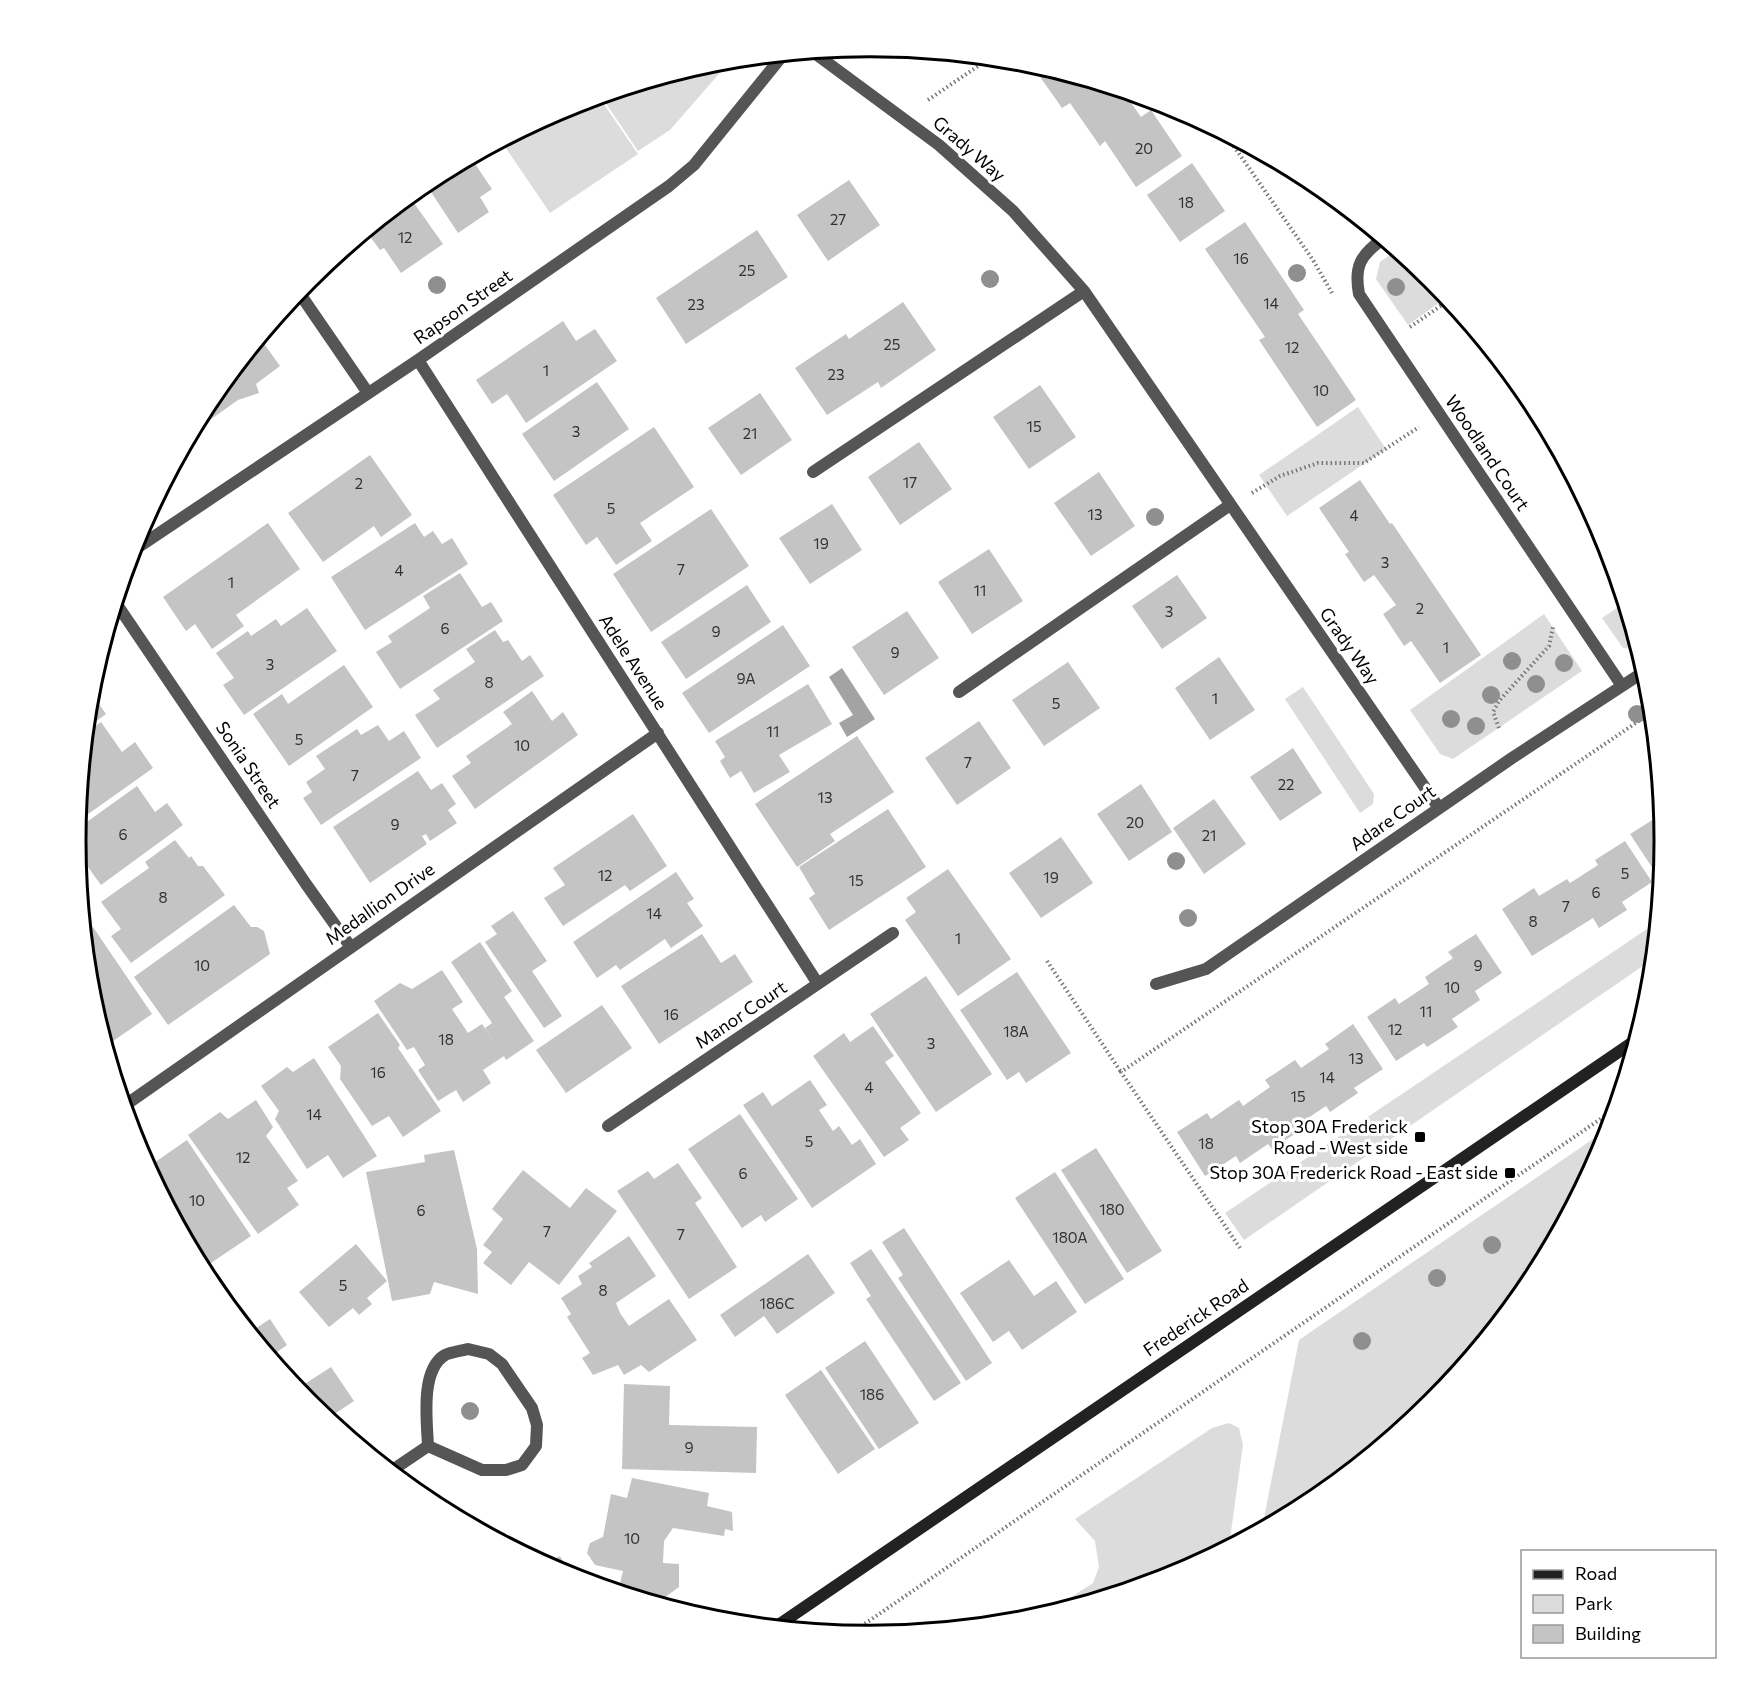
<svg xmlns="http://www.w3.org/2000/svg" width="1740" height="1682" font-family="Commissioner,sans-serif">
  <rect width="100%" height="100%" fill="#fff"/>
  <path fill="#dcdcdc" d="M 731,60 L 670,130 L 638,151 L 601,96 L 715,62 Z
    M 599,97 L 638,154 L 550,213 L 501,141 L 566,107 Z
    M 1397,250 L 1432,279 L 1447,297 L 1408,325 L 1376,279 L 1380,262 Z
    M 1358,407 L 1386,449 L 1287,516 L 1259,475 Z
    M 1624,603 L 1638,648 L 1636,649 L 1623,648 L 1602,618 Z
    M 1544,614 L 1582,671 L 1453,759 L 1440,754 L 1410,710 Z
    M 1303,687 L 1374,794 L 1373,804 L 1360,813 L 1285,699 Z
    M 1656,923 L 1653,959 L 1244,1240 L 1225,1213 Z
    M 1609,1128 L 1604,1145 L 1530,1283 L 1432,1403 L 1311,1502 L 1262,1528 L 1299,1340 Z
    M 1229,1423 L 1239,1428 L 1243,1445 L 1229,1546 L 1174,1575 L 1044,1615 L 1093,1583 L 1099,1567 L 1095,1541 L 1075,1519 L 1212,1428 Z"/>
  <path fill="#a3a3a3" d="M 842,668 L 875,719 L 847,737 L 839,723 L 853,715 L 829,677 Z"/>
  <path fill="#c4c4c4" d="M 1031,64 L 1123,91 L 1141,117 L 1151,110 L 1182,156 L 1136,187 L 1105,141 L 1100,146 L 1070,103 L 1062,108 Z
    M 471,158 L 492,189 L 480,197 L 489,212 L 458,233 L 425,183 Z
    M 1192,163 L 1225,211 L 1180,242 L 1147,195 Z
    M 849,180 L 880,225 L 828,261 L 797,215 Z
    M 1322,189 L 1348,211 L 1340,216 Z
    M 409,196 L 443,244 L 401,273 L 384,248 L 380,250 L 366,231 Z
    M 1245,222 L 1304,310 L 1298,314 L 1356,400 L 1317,427 L 1259,340 L 1265,337 L 1205,249 Z
    M 757,230 L 788,277 L 686,344 L 656,298 Z
    M 903,302 L 936,350 L 881,388 L 878,382 L 827,415 L 795,368 L 846,334 L 849,339 Z
    M 563,321 L 576,341 L 595,329 L 617,361 L 526,423 L 507,394 L 492,404 L 476,380 Z
    M 260,338 L 280,366 L 256,384 L 259,393 L 238,400 L 207,422 L 202,414 L 210,399 Z
    M 597,382 L 629,429 L 554,481 L 522,434 Z
    M 1040,385 L 1076,437 L 1029,469 L 993,417 Z
    M 760,393 L 792,440 L 741,475 L 708,428 Z
    M 654,427 L 694,487 L 640,523 L 652,541 L 616,565 L 597,537 L 586,545 L 553,495 Z
    M 919,442 L 952,489 L 900,525 L 868,477 Z
    M 370,455 L 412,515 L 381,537 L 374,526 L 323,562 L 288,513 Z
    M 1099,472 L 1135,526 L 1091,556 L 1054,503 Z
    M 1360,480 L 1390,524 L 1392,523 L 1481,655 L 1440,683 L 1411,641 L 1404,646 L 1383,614 L 1396,605 L 1374,575 L 1364,582 L 1345,554 L 1349,552 L 1319,508 Z
    M 832,504 L 862,550 L 810,584 L 779,538 Z
    M 711,509 L 749,566 L 651,632 L 613,574 Z
    M 268,523 L 300,569 L 236,615 L 244,626 L 212,649 L 195,624 L 186,631 L 163,597 Z
    M 415,523 L 424,537 L 433,531 L 442,544 L 452,538 L 468,564 L 365,630 L 331,577 Z
    M 989,549 L 1023,601 L 972,634 L 938,582 Z
    M 460,573 L 482,607 L 491,602 L 503,621 L 400,689 L 376,652 L 392,642 L 388,636 L 430,608 L 423,596 Z
    M 1177,575 L 1207,618 L 1162,649 L 1132,606 Z
    M 747,585 L 771,622 L 686,679 L 661,642 Z
    M 307,608 L 337,651 L 244,715 L 223,685 L 234,678 L 216,653 L 248,631 L 251,636 L 276,619 L 281,626 Z
    M 907,611 L 939,658 L 884,695 L 852,647 Z
    M 783,625 L 810,666 L 709,733 L 682,693 Z
    M 495,630 L 503,642 L 508,640 L 522,661 L 530,655 L 544,676 L 437,748 L 415,715 L 440,699 L 433,690 L 475,662 L 466,649 Z
    M 1219,657 L 1255,710 L 1210,740 L 1175,688 Z
    M 1068,662 L 1100,708 L 1044,746 L 1012,700 Z
    M 344,665 L 373,707 L 289,766 L 253,714 L 282,694 L 288,704 Z
    M 808,684 L 832,724 L 779,755 L 790,772 L 754,793 L 741,771 L 730,778 L 720,761 L 725,757 L 715,741 Z
    M 90,691 L 106,714 L 87,728 Z
    M 532,691 L 552,721 L 563,712 L 578,735 L 475,809 L 452,776 L 471,763 L 466,756 L 512,724 L 503,712 Z
    M 979,721 L 1011,768 L 957,805 L 925,758 Z
    M 101,722 L 122,752 L 135,742 L 153,768 L 77,822 L 86,733 Z
    M 378,725 L 389,741 L 404,731 L 421,758 L 321,825 L 303,798 L 312,792 L 306,782 L 325,769 L 316,756 L 357,729 L 361,735 Z
    M 857,736 L 894,792 L 830,834 L 835,841 L 797,867 L 755,804 Z
    M 1293,748 L 1322,793 L 1280,821 L 1250,777 Z
    M 418,771 L 431,790 L 442,783 L 456,804 L 448,810 L 457,823 L 430,841 L 426,834 L 422,836 L 427,844 L 370,883 L 333,827 Z
    M 1141,784 L 1172,832 L 1129,861 L 1097,814 Z
    M 137,786 L 155,812 L 167,803 L 183,825 L 101,885 L 77,852 L 77,829 Z
    M 1214,799 L 1246,844 L 1204,874 L 1173,828 Z
    M 888,809 L 926,867 L 829,930 L 809,898 L 815,894 L 799,867 Z
    M 633,814 L 667,866 L 630,891 L 625,885 L 563,926 L 544,898 L 565,885 L 553,868 Z
    M 1662,814 L 1664,841 L 1661,881 L 1630,834 Z
    M 1061,837 L 1093,883 L 1041,918 L 1009,873 Z
    M 175,840 L 189,858 L 191,856 L 198,866 L 203,866 L 225,895 L 131,963 L 111,936 L 121,929 L 101,902 L 149,868 L 145,862 Z
    M 1625,841 L 1652,882 L 1622,902 L 1627,910 L 1599,928 L 1593,918 L 1532,956 L 1502,909 L 1534,888 L 1539,896 L 1567,879 L 1570,883 L 1598,865 L 1595,860 Z
    M 948,869 L 1011,959 L 958,996 L 905,920 L 916,912 L 906,898 Z
    M 676,872 L 694,899 L 687,903 L 703,926 L 671,948 L 665,939 L 620,970 L 616,965 L 597,978 L 573,942 Z
    M 234,905 L 251,927 L 257,927 L 264,931 L 270,954 L 168,1025 L 134,977 Z
    M 513,911 L 547,961 L 532,971 L 562,1016 L 544,1028 L 485,942 L 497,934 L 491,926 Z
    M 93,927 L 152,1014 L 106,1046 L 91,996 L 85,933 Z
    M 702,934 L 721,963 L 735,954 L 753,982 L 659,1044 L 621,986 Z
    M 1476,934 L 1502,973 L 1475,991 L 1480,1000 L 1452,1019 L 1458,1027 L 1427,1047 L 1424,1043 L 1396,1061 L 1367,1017 L 1395,998 L 1399,1004 L 1429,984 L 1425,977 L 1453,958 L 1448,952 Z
    M 480,942 L 512,991 L 504,997 L 534,1041 L 506,1060 L 504,1056 L 483,1070 L 491,1083 L 463,1102 L 456,1090 L 438,1101 L 418,1070 L 425,1065 L 414,1047 L 407,1050 L 374,1001 L 400,983 L 412,989 L 442,970 L 463,1002 L 452,1009 L 468,1033 L 482,1024 L 492,1039 L 485,1028 L 492,1023 L 451,962 Z
    M 1017,972 L 1071,1053 L 1026,1083 L 1019,1072 L 1007,1080 L 960,1010 Z
    M 926,976 L 992,1074 L 936,1112 L 870,1014 Z
    M 602,1005 L 632,1048 L 566,1093 L 536,1050 Z
    M 378,1013 L 400,1045 L 398,1048 L 441,1111 L 403,1137 L 389,1116 L 372,1126 L 340,1079 L 341,1066 L 328,1047 Z
    M 1353,1024 L 1383,1069 L 1354,1088 L 1358,1093 L 1330,1112 L 1326,1106 L 1296,1126 L 1299,1131 L 1272,1149 L 1268,1144 L 1240,1163 L 1236,1156 L 1205,1176 L 1177,1132 L 1207,1113 L 1211,1119 L 1239,1100 L 1243,1106 L 1270,1087 L 1265,1080 L 1295,1060 L 1301,1068 L 1329,1049 L 1325,1044 Z
    M 873,1026 L 894,1056 L 885,1062 L 921,1113 L 900,1128 L 909,1140 L 884,1157 L 813,1056 L 844,1033 L 850,1042 Z
    M 314,1058 L 377,1156 L 343,1178 L 328,1155 L 307,1169 L 275,1119 L 279,1111 L 261,1086 L 287,1067 L 293,1072 Z
    M 810,1080 L 827,1105 L 819,1110 L 833,1131 L 839,1126 L 852,1145 L 860,1139 L 876,1164 L 812,1208 L 743,1105 L 763,1092 L 772,1106 Z
    M 256,1100 L 273,1127 L 266,1136 L 298,1181 L 287,1188 L 299,1205 L 258,1234 L 188,1135 L 220,1112 L 228,1119 Z
    M 740,1114 L 798,1199 L 765,1222 L 761,1215 L 742,1228 L 688,1149 Z
    M 187,1140 L 251,1236 L 202,1269 L 148,1167 Z
    M 1096,1148 L 1162,1251 L 1127,1273 L 1061,1170 Z
    M 454,1150 L 477,1249 L 478,1294 L 434,1282 L 430,1294 L 392,1301 L 366,1172 L 425,1162 L 424,1155 Z
    M 678,1163 L 702,1198 L 695,1203 L 737,1267 L 689,1299 L 617,1191 L 648,1171 L 654,1179 Z
    M 523,1170 L 570,1208 L 586,1188 L 617,1211 L 559,1285 L 529,1262 L 511,1285 L 483,1263 L 492,1252 L 483,1245 L 503,1219 L 492,1209 Z
    M 1055,1172 L 1124,1279 L 1085,1304 L 1015,1198 Z
    M 904,1228 L 992,1363 L 966,1381 L 898,1278 L 903,1275 L 882,1242 Z
    M 629,1236 L 656,1276 L 616,1303 L 620,1313 L 629,1326 L 669,1299 L 697,1340 L 649,1372 L 641,1365 L 624,1375 L 618,1365 L 593,1375 L 582,1358 L 590,1353 L 567,1317 L 571,1314 L 561,1298 L 582,1284 L 578,1276 L 592,1267 L 589,1263 Z
    M 356,1244 L 387,1281 L 367,1298 L 372,1304 L 359,1315 L 353,1308 L 329,1327 L 299,1292 Z
    M 871,1249 L 961,1383 L 934,1401 L 866,1299 L 871,1296 L 850,1263 Z
    M 808,1254 L 835,1293 L 777,1334 L 764,1316 L 735,1337 L 720,1315 Z
    M 1009,1260 L 1034,1296 L 1056,1281 L 1077,1312 L 1022,1350 L 1009,1331 L 993,1342 L 960,1293 Z
    M 270,1319 L 287,1345 L 270,1357 L 250,1332 Z
    M 865,1341 L 919,1423 L 879,1449 L 825,1368 Z
    M 331,1367 L 354,1401 L 327,1419 L 308,1403 L 297,1389 Z
    M 821,1370 L 875,1449 L 838,1474 L 785,1395 Z
    M 624,1384 L 670,1386 L 669,1425 L 757,1427 L 756,1473 L 622,1469 Z
    M 632,1478 L 709,1493 L 707,1506 L 732,1512 L 733,1531 L 725,1529 L 724,1536 L 673,1528 L 664,1541 L 663,1563 L 679,1564 L 679,1587 L 664,1598 L 619,1588 L 623,1571 L 595,1565 L 587,1553 L 590,1543 L 603,1537 L 611,1494 L 627,1498 Z
    M 504,1532 L 512,1546 L 495,1537 Z
    M 560,1556 L 571,1576 L 545,1564 Z"/>
  <g fill="none" stroke-linecap="round" stroke-linejoin="round">
    <path stroke="#777" stroke-width="4" stroke-dasharray="1.5 3" stroke-linecap="butt" d="M 928,100 L 990,58
      M 1226,135 L 1313,260 L 1332,293
      M 1410,327 L 1449,300
      M 1252,493 L 1280,476 L 1318,463 L 1364,463 L 1419,427
      M 1499,728 L 1493,712 L 1499,701 L 1549,646 L 1553,627
      M 1047,961 L 1121,1072
      M 1240,1248 L 1121,1072 L 1652,712
      M 850,1634 L 1615,1109"/>
    <path stroke="#555" stroke-width="12" d="M 813,52 L 939,145 L 1013,211 L 1084,291 L 1439,808
      M 1383,239 C 1360,255 1354,267 1359,294 L 1622,686
      M 298,291 L 368,393
      M 418,360 L 818,984
      M 813,472 L 1084,291
      M 131,552 L 418,360 L 669,186 L 694,165 L 783,55
      M 116,603 L 306,884 L 350,946
      M 959,692 L 1230,505
      M 1156,984 L 1206,969 L 1512,758 L 1645,671
      M 124,1106 L 658,733
      M 608,1126 L 893,933
      M 468,1349 L 489,1354 L 502,1364 L 532,1408 L 537,1425 L 536,1446 L 522,1465 L 506,1470 L 482,1470 L 428,1446 C 427,1421 420,1370 445,1355 C 451,1352 461,1351 468,1349 Z
      M 391,1471 L 428,1446"/>
    <path stroke="#222" stroke-width="12" d="M 777,1626 L 1636,1040"/>
  </g>
  <g fill="#8f8f8f">
    <circle cx="1297" cy="273" r="9"/>
    <circle cx="990" cy="279" r="9"/>
    <circle cx="437" cy="285" r="9"/>
    <circle cx="1396" cy="287" r="9"/>
    <circle cx="1155" cy="517" r="9"/>
    <circle cx="1512" cy="661" r="9"/>
    <circle cx="1564" cy="663" r="9"/>
    <circle cx="1536" cy="684" r="9"/>
    <circle cx="1491" cy="695" r="9"/>
    <circle cx="1637" cy="714" r="9"/>
    <circle cx="1451" cy="719" r="9"/>
    <circle cx="1476" cy="726" r="9"/>
    <circle cx="1176" cy="861" r="9"/>
    <circle cx="1188" cy="918" r="9"/>
    <circle cx="1492" cy="1245" r="9"/>
    <circle cx="1437" cy="1278" r="9"/>
    <circle cx="1362" cy="1341" r="9"/>
    <circle cx="470" cy="1411" r="9"/>
  </g>
  <g fill="#000" stroke="#fff" stroke-width="2">
    <rect x="1414" y="1131" width="12" height="12" rx="3"/>
    <rect x="1504" y="1167" width="12" height="12" rx="3"/>
  </g>
  <g text-anchor="middle" stroke-width="6" stroke-linejoin="round" paint-order="stroke">
    <g font-size="15" fill="#313131">
      <text x="1144" y="154">20</text>
      <text x="1186" y="208">18</text>
      <text x="838" y="225">27</text>
      <text x="405" y="243">12</text>
      <text x="1241" y="264">16</text>
      <text x="747" y="276">25</text>
      <text x="1271" y="309">14</text>
      <text x="696" y="310">23</text>
      <text x="892" y="350">25</text>
      <text x="1292" y="353">12</text>
      <text x="546" y="376">1</text>
      <text x="836" y="380">23</text>
      <text x="1321" y="396">10</text>
      <text x="1034" y="432">15</text>
      <text x="576" y="437">3</text>
      <text x="750" y="439">21</text>
      <text x="910" y="488">17</text>
      <text x="359" y="489">2</text>
      <text x="611" y="514">5</text>
      <text x="1095" y="520">13</text>
      <text x="1354" y="521">4</text>
      <text x="821" y="549">19</text>
      <text x="1385" y="568">3</text>
      <text x="681" y="575">7</text>
      <text x="399" y="576">4</text>
      <text x="231" y="588">1</text>
      <text x="980" y="596">11</text>
      <text x="1420" y="614">2</text>
      <text x="1169" y="617">3</text>
      <text x="445" y="634">6</text>
      <text x="716" y="637">9</text>
      <text x="1446" y="653">1</text>
      <text x="895" y="658">9</text>
      <text x="270" y="670">3</text>
      <text x="746" y="684">9A</text>
      <text x="489" y="688">8</text>
      <text x="1215" y="704">1</text>
      <text x="1056" y="709">5</text>
      <text x="773" y="737">11</text>
      <text x="299" y="745">5</text>
      <text x="522" y="751">10</text>
      <text x="968" y="768">7</text>
      <text x="355" y="781">7</text>
      <text x="1286" y="790">22</text>
      <text x="825" y="803">13</text>
      <text x="1135" y="828">20</text>
      <text x="395" y="830">9</text>
      <text x="123" y="840">6</text>
      <text x="1209" y="841">21</text>
      <text x="1625" y="879">5</text>
      <text x="605" y="881">12</text>
      <text x="1051" y="883">19</text>
      <text x="856" y="886">15</text>
      <text x="1596" y="898">6</text>
      <text x="163" y="903">8</text>
      <text x="1566" y="912">7</text>
      <text x="654" y="919">14</text>
      <text x="1533" y="927">8</text>
      <text x="958" y="944">1</text>
      <text x="202" y="971">10</text>
      <text x="1478" y="971">9</text>
      <text x="1452" y="993">10</text>
      <text x="1426" y="1017">11</text>
      <text x="671" y="1020">16</text>
      <text x="1395" y="1035">12</text>
      <text x="1016" y="1037">18A</text>
      <text x="446" y="1045">18</text>
      <text x="931" y="1049">3</text>
      <text x="1356" y="1064">13</text>
      <text x="378" y="1078">16</text>
      <text x="1327" y="1083">14</text>
      <text x="869" y="1093">4</text>
      <text x="1298" y="1102">15</text>
      <text x="314" y="1120">14</text>
      <text x="809" y="1147">5</text>
      <text x="1206" y="1149">18</text>
      <text x="243" y="1163">12</text>
      <text x="743" y="1179">6</text>
      <text x="197" y="1206">10</text>
      <text x="1112" y="1215">180</text>
      <text x="421" y="1216">6</text>
      <text x="547" y="1237">7</text>
      <text x="681" y="1240">7</text>
      <text x="1070" y="1243">180A</text>
      <text x="343" y="1291">5</text>
      <text x="603" y="1296">8</text>
      <text x="777" y="1309">186C</text>
      <text x="872" y="1400">186</text>
      <text x="689" y="1453">9</text>
      <text x="632" y="1544">10</text>
    </g>
    <g font-size="18" fill="#000" stroke="#fff">
      <text transform="translate(969 149) rotate(41)" y="6">Grady Way</text>
      <text transform="translate(463 307) rotate(-35)" y="6">Rapson Street</text>
      <text transform="translate(1487 453) rotate(56)" y="6">Woodland Court</text>
      <text transform="translate(1349 646) rotate(55)" y="6">Grady Way</text>
      <text transform="translate(633 662) rotate(57)" y="6">Adele Avenue</text>
      <text transform="translate(248 765) rotate(56)" y="6">Sonia Street</text>
      <text transform="translate(1393 818) rotate(-35)" y="6">Adare Court</text>
      <text transform="translate(380 904) rotate(-35)" y="6">Medallion Drive</text>
      <text transform="translate(741 1015) rotate(-34)" y="6">Manor Court</text>
      <text transform="translate(1196 1318) rotate(-34)" y="6">Frederick Road</text>
    </g>
    <g font-size="18" fill="#000" stroke="#fff" text-anchor="end">
      <text x="1408" y="1133">Stop 30A Frederick<tspan x="1408" dy="21">Road - West side</tspan></text>
      <text x="1498" y="1179">Stop 30A Frederick Road - East side</text>
    </g>
  </g>
  <path d="M0 0H1740V1682H0ZM86 841a784 784 0 1 1 1568 0a784 784 0 1 1-1568 0Z" fill="#fff" fill-rule="evenodd"/>
  <path fill="none" stroke="#000" stroke-width="3" d="M86 841a784 784 0 1 1 1568 0a784 784 0 1 1-1568 0Z"/>
  <rect x="1521" y="1550" width="195" height="108" fill="#ffffff" stroke="#999999" stroke-width="1.5"/>
  <rect x="1533" y="1570" width="30" height="9" fill="#222222" stroke="#999999" stroke-width="1.5"/>
  <text x="1575" y="1580" font-size="18" fill="#000000">Road</text>
  <rect x="1533" y="1595" width="30" height="18" fill="#dcdcdc" stroke="#999999" stroke-width="1.5"/>
  <text x="1575" y="1610" font-size="18" fill="#000000">Park</text>
  <rect x="1533" y="1625" width="30" height="18" fill="#c4c4c4" stroke="#999999" stroke-width="1.5"/>
  <text x="1575" y="1640" font-size="18" fill="#000000">Building</text>
</svg>
